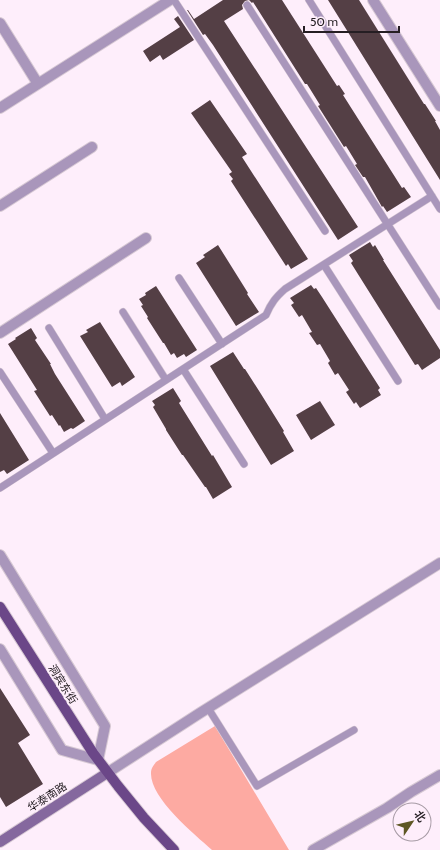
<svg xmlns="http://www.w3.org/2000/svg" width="440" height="850" font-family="Cabin,'Noto Sans SC',sans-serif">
  <rect width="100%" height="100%" fill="#feeefb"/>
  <path fill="#fdaaa2" d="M 215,726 L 289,850 L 212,850 C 194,834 150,798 151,773 C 151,768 154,765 156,762 Z"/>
  <path fill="#543f45" d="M 223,0 L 282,0 L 337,86 L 339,85 L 345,94 L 343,95 L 402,188 L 404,187 L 411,197 L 387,212 L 383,206 L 382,207 L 365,177 L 363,177 L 355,165 L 357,164 L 346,146 L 344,147 L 318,106 L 320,105 L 307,84 L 305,84 L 253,2 L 252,3 L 249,0 L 245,1 L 242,5 L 243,9 L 224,21 L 358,227 L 338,240 L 213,45 L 205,34 L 203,35 L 187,10 L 188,10 L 194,19 Z
    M 328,0 L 359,0 L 424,104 L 425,104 L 436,121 L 435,121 L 440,130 L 440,180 Z
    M 178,16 L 194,40 L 163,60 L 160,55 L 150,62 L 143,51 L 180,27 L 174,19 Z
    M 210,100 L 247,154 L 242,157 L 308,259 L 291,269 L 288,264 L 286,266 L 231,181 L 233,179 L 229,174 L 232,172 L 191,113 Z
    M 370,242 L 373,247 L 375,245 L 384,260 L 383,260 L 440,350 L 440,358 L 422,370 L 418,364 L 415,365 L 351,263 L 353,261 L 349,255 Z
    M 218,245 L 248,293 L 247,294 L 259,312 L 236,326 L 196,263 L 205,257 L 203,255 Z
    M 311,285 L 314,289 L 316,288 L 322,297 L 380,388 L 378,390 L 381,395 L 360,408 L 356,402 L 354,404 L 346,392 L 349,390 L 338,373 L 335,375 L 328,363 L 330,361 L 320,344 L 317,345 L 309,333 L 312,332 L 302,315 L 299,317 L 291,305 L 294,303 L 290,298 Z
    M 156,286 L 197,350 L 186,357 L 184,354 L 177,358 L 174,353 L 171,355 L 164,343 L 163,343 L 147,318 L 148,317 L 141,306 L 143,305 L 139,299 L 146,295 L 145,293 Z
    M 100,322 L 135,377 L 122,386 L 120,382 L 112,387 L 80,336 L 88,332 L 86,330 Z
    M 31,328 L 37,338 L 35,340 L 51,364 L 50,364 L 55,374 L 85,421 L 73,429 L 71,428 L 64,432 L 60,425 L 59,426 L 52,415 L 50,416 L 34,391 L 37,390 L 8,344 L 16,339 L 15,338 Z
    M 233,352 L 244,369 L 245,369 L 261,394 L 284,431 L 283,432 L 294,451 L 271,465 L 210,366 Z
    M 173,388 L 181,401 L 179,403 L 212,456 L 213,455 L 232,487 L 213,499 L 206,487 L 205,487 L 183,455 L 182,455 L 166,430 L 166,429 L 153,407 L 155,405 L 152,401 Z
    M 320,401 L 335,425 L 311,440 L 296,415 Z
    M 0,413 L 29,460 L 7,474 L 4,470 L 0,472 Z
    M 0,688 L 30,735 L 18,743 L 43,784 L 6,807 L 0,797 Z"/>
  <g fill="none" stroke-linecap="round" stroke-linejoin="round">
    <defs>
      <path id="service" d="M 174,0 L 325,231
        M 309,0 L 440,209
        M 247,5 L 440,306
        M 324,265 L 398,381
        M 179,278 L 222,344
        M 123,312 L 166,380
        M 49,328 L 105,419
        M 183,369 L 244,464
        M 0,372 L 53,453
        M 0,488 L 266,315 C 271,303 276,297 285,289 L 432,196
        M 208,708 L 257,786 L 354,730"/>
      <path id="minor" d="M 373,0 L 440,106
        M 0,23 L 38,84
        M 0,108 L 170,0
        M 0,206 L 92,147
        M 0,333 L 146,238
        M 0,555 L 105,726 L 98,760 L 62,750 L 0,649
        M 313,850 L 387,808 L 411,792 L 440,775"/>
      <path id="tertiary" d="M 107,773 L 200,713 L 440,563"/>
      <path id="secondary" d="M 0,842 L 107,773"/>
      <path id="primary" d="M 0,607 L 93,753 L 118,786 L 144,818 L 174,850"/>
    </defs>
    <use href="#service" stroke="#d7c9d4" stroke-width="8"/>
    <use href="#minor" stroke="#d7c9d4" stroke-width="12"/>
    <use href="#tertiary" stroke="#d7c9d4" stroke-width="12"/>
    <use href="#secondary" stroke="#d7c9d4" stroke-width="12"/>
    <use href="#primary" stroke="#d7c9d4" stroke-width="12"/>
    <use href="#service" stroke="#a996bb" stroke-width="7"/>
    <use href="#minor" stroke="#a996bb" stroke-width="10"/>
    <use href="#tertiary" stroke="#a996bb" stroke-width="10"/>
    <use href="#secondary" stroke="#85689e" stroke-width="10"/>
    <use href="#primary" stroke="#6b4788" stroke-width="10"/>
  </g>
  <g text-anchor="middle" stroke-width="4" stroke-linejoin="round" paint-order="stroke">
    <g font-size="11" fill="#251e23" stroke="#feeefb">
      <text transform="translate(63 684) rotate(58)" y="4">洞宾东街</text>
      <text transform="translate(47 797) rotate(-33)" y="4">华泰南路</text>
    </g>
  </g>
  <g transform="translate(412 822) rotate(55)"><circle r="19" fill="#feeefb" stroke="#a79ba5"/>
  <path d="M0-3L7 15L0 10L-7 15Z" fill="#5e5724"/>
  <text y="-6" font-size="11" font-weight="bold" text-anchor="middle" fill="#251e23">北</text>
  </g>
  <path d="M304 26v6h95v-6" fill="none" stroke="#251e23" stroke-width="2"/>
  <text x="310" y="26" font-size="12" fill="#251e23" stroke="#feeefb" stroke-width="3" paint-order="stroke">50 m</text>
</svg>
